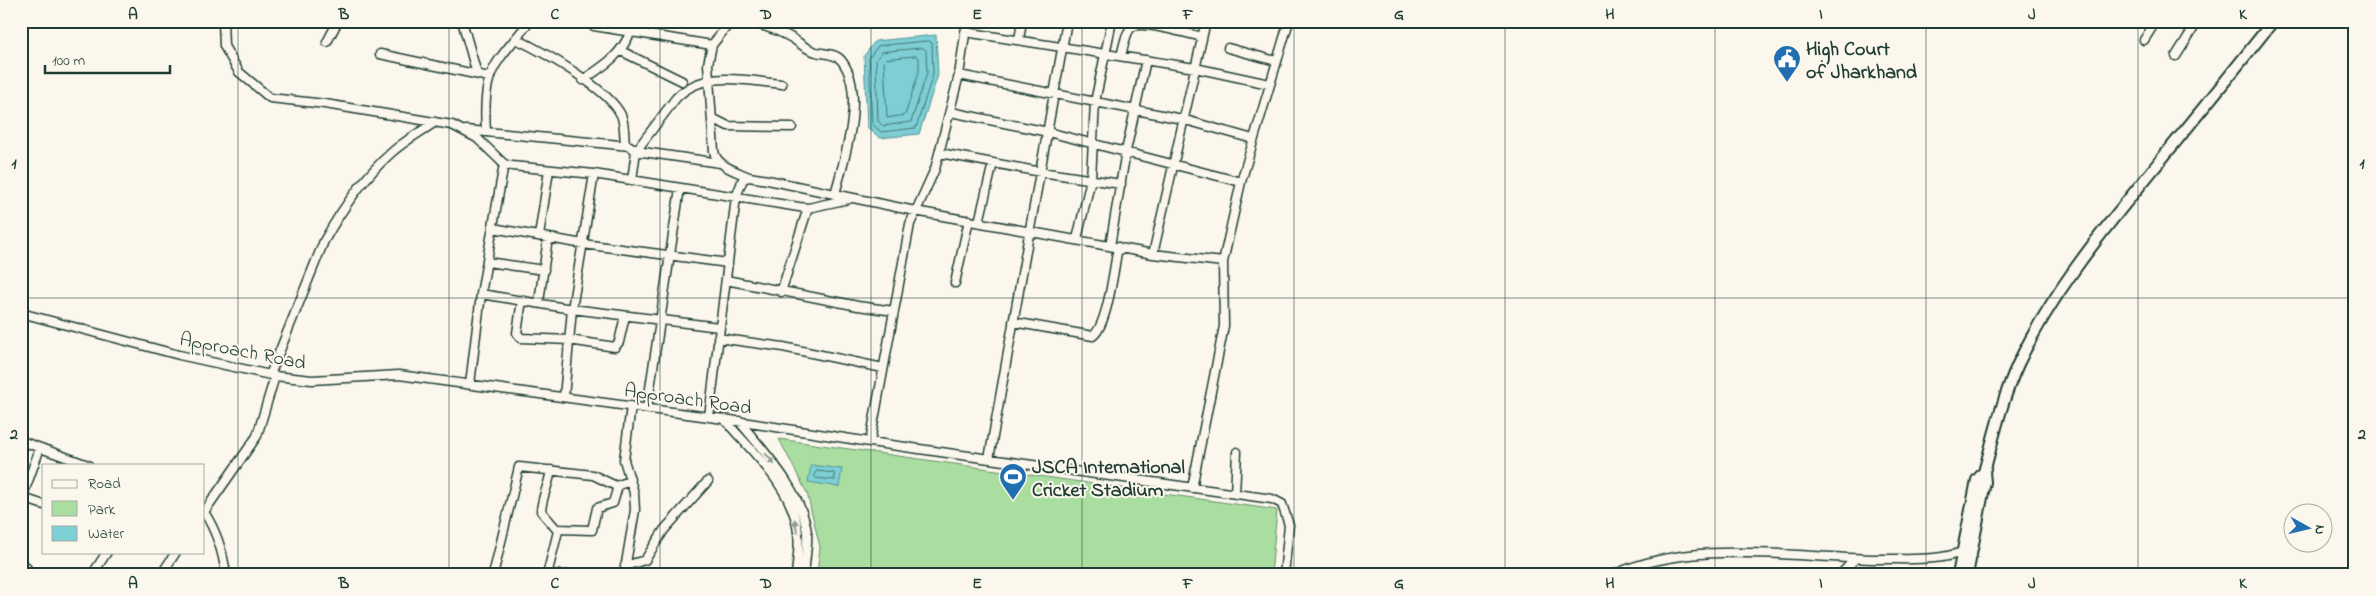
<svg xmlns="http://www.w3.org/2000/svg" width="2376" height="596" font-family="'Indie Flower',sans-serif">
  <rect width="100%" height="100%" fill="#fbf7ec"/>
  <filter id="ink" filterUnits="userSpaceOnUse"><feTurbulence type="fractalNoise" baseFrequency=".02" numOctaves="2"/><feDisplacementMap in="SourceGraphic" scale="10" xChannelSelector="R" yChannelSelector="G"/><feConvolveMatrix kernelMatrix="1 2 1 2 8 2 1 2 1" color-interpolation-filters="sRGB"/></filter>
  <g filter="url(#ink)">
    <path fill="#aadea0" stroke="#648e6a" d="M 779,439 L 1277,510 L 1271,575 L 817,575 L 820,547 L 807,493 Z"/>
    <path fill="#7dced5" stroke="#579495" d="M 936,35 L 938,75 L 919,134 L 880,138 L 867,127 L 864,56 L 875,41 Z
      M 811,465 L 842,469 L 839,487 L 808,482 Z"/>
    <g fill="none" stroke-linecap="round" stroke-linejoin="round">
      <path stroke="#457774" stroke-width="1" d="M 929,41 L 932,43 L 933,74 L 916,128 L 881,132 L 872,124 L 869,58 L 878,46 Z
        M 923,48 L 926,50 L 927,73 L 911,122 L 883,126 L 878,121 L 876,59 L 882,52 Z
        M 916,56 L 919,58 L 919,72 L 905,115 L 887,118 L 884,61 L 886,59 Z
        M 817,471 L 834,473 L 835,480 L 816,478 L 814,476 Z"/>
      <defs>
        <path id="street" d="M 223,21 L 224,46 L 239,72 L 270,98 L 325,104 L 452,125 L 477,138 L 504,164 L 512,166 L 594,174 L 799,207 L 808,208 L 849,199
          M 462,21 L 477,74
          M 582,21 L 594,26 L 712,45
          M 731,21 L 712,45 L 708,64 L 714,151 C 716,166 736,171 749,177
          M 746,21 C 759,25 774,28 786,35 C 798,40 802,48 816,52 C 824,54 835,53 841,60 C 867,91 844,160 835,194
          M 965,32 L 1195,68 L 1269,84
          M 644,33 L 644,21
          M 782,33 L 783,21
          M 516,39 C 542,51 609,89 621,115 C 625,124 624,136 625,145
          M 1019,40 L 1022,21
          M 2144,40 L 2156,21
          M 327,42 L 338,21
          M 1228,48 L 1276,61
          M 621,51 L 682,81
          M 380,54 L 489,77
          M 1121,56 C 1123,49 1126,31 1132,27 C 1143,20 1189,34 1202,37
          M 2176,56 L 2198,21
          M 959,75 L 1182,119 L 1253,139
          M 583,80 C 605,65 620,57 631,31
          M 951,112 L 1048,132 L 1241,182
          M 712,118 L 728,126 L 792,127
          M 466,130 L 630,146 L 636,151 L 632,180
          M 486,132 C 482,70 493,67 530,21
          M 636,151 L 676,98 C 704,69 746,81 782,84
          M 636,151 L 720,163
          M 940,153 L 1041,172 L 1121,184
          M 979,222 L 993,163
          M 493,228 L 583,244 L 728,263
          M 539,236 L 549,170
          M 1077,239 L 1091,179 L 1095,102 L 1112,21
          M 1110,246 L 1126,151 L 1146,60
          M 1153,254 L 1206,21
          M 487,262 L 544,270
          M 726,280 L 858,306 L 894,311
          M 955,283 L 969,220
          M 781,292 L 808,208
          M 481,294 L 572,309 L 719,327
          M 522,300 L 517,333 L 521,338 L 569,340 L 615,347 L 619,342 L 625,316
          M 539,302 L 548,238
          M 21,313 L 179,355 L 275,376 L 312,380 L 399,375 L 724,419 L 870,442 L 1272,499 L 1282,504 L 1289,525 L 1284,575
          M 1013,322 L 1093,336 C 1108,324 1114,267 1118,247
          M 718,338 L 783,347 L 883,368
          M 270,375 L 324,241 C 342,209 364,177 391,153 C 404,141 421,132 435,122
          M 470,384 L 481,294 L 504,164
          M 564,397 L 572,309 L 594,174
          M 647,408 L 680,188
          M 709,417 L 736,197 L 743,179 L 749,177 L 768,180 L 915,211 L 1153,254 L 1223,262
          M 724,419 C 751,451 794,488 798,533 C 800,546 797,561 796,575
          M 739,421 C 765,453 801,490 807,532 C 808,546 805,561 804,575
          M 21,441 L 88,465
          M 870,442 L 910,224 L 935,169 L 959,75 L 967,21
          M 989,459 L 1067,21
          M 1192,488 L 1224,326 L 1223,262 L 1241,182 L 1289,21
          M 1235,494 L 1237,452
          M 23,498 L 44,505
          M 21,501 L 40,448
          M 204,512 L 257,436 L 275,376
          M 204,512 C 217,532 223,551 226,575
          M 558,529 L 592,530 L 597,508 L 613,503 L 618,486
          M 21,561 L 32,575
          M 625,566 L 645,560 L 664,530 L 708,481
          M 92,575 L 107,552
          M 161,575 L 176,552
          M 493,575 L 519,467 L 593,475 L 616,486 L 630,481
          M 547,575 L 558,531 L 541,511 C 542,496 549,485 551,470
          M 558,575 L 583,575
          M 624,575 L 635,510 L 634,493 L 624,460 L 631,406
          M 1613,575 C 1696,537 1798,559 1886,559 C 1913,559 1939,561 1965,551
          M 1840,575 L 1855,559"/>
        <path id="secondary" d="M 1958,575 L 1977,480 L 1984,472
          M 1967,575 L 1985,482 L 1984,472 C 1994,436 2002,399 2018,364 C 2050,297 2095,240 2142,183 C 2186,129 2230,76 2273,21"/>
      </defs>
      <use href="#street" stroke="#1f3d34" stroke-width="11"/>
      <use href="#secondary" stroke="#1f3d34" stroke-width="14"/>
      <use href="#street" stroke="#fbf7ec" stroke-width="8"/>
      <use href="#secondary" stroke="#fbf7ec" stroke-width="10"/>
    </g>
    <defs><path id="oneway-solid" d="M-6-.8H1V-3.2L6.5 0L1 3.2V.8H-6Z" transform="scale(1.25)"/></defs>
    <g fill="#8d9a90">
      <use href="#oneway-solid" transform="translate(770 459) rotate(51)"/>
      <use href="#oneway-solid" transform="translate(796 526) rotate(-103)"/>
    </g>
  </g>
  <path fill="none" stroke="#1f3d34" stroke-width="1" stroke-opacity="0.55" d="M 238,21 L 238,575M 449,21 L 449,575M 660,21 L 660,575M 871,21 L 871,575M 1082,21 L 1082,575M 1294,21 L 1294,575M 1505,21 L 1505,575M 1715,21 L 1715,575M 1926,21 L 1926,575M 2138,21 L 2138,575M 21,298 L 2355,298"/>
  <defs>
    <symbol id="civic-pin" viewBox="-11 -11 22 30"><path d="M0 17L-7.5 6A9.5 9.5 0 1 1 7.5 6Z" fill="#1f6fb2" stroke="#fbf7ec"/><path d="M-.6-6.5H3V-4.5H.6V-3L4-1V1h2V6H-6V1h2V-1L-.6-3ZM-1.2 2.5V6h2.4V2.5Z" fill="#fff"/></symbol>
    <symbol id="stadium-pin" viewBox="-11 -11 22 30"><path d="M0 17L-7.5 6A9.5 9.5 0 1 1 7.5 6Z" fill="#1f6fb2" stroke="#fbf7ec"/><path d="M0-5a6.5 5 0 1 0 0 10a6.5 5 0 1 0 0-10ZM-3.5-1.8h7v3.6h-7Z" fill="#fff"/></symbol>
  </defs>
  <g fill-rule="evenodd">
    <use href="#civic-pin" x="1771" y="43" width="32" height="43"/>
    <use href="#stadium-pin" x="997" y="461" width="32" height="43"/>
  </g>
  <g text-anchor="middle" stroke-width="4" stroke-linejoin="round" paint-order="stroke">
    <g font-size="20" font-weight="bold" fill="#1f3d34" stroke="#fbf7ec" text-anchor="start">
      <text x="1806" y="55">High Court<tspan x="1806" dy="23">of Jharkhand</tspan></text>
      <text x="1032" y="473">JSCA International<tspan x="1032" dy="23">Cricket Stadium</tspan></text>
    </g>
    <g font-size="20" fill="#1f3d34" stroke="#fbf7ec">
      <text transform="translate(243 350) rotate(11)" y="7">Approach Road</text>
      <text transform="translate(688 398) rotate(8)" y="7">Approach Road</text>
    </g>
  </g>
  <rect width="2376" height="596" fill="none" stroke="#fbf7ec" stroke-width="55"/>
  <rect x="42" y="464" width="162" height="90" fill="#fbf7ec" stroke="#a3ada2"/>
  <rect x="52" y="480" width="25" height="8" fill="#fbf7ec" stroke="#a3ada2"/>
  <text x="88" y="488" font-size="15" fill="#1f3d34">Road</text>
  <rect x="52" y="501" width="25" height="15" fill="#aadea0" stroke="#a3ada2"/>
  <text x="88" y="514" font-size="15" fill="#1f3d34">Park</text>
  <rect x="52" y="526" width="25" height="15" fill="#7dced5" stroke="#a3ada2"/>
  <text x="88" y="538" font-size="15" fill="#1f3d34">Water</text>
  <g transform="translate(2308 528) rotate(98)"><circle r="24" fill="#fbf7ec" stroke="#a3ada2"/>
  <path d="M0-4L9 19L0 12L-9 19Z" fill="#1f6fb2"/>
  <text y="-8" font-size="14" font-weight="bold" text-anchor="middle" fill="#1f3d34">N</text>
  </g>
  <path d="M45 65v8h125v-8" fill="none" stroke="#1f3d34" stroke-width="2.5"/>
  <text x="52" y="65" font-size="15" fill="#1f3d34" stroke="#fbf7ec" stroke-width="4" paint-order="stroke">100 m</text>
  <rect x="28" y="28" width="2320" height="540" fill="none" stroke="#1f3d34" stroke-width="2"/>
  <g font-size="16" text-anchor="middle" font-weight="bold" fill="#1f3d34">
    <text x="133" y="19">A</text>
    <text x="344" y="19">B</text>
    <text x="555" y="19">C</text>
    <text x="766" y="19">D</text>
    <text x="977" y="19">E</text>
    <text x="1188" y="19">F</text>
    <text x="1399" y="19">G</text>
    <text x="1610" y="19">H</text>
    <text x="1821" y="19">I</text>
    <text x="2032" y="19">J</text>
    <text x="2243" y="19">K</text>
    <text x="14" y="168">1</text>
    <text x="2362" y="168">1</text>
    <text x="14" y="439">2</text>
    <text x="2362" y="439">2</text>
    <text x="133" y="588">A</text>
    <text x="344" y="588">B</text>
    <text x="555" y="588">C</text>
    <text x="766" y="588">D</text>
    <text x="977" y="588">E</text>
    <text x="1188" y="588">F</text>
    <text x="1399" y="588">G</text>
    <text x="1610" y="588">H</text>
    <text x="1821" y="588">I</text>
    <text x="2032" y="588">J</text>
    <text x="2243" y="588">K</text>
  </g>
</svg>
